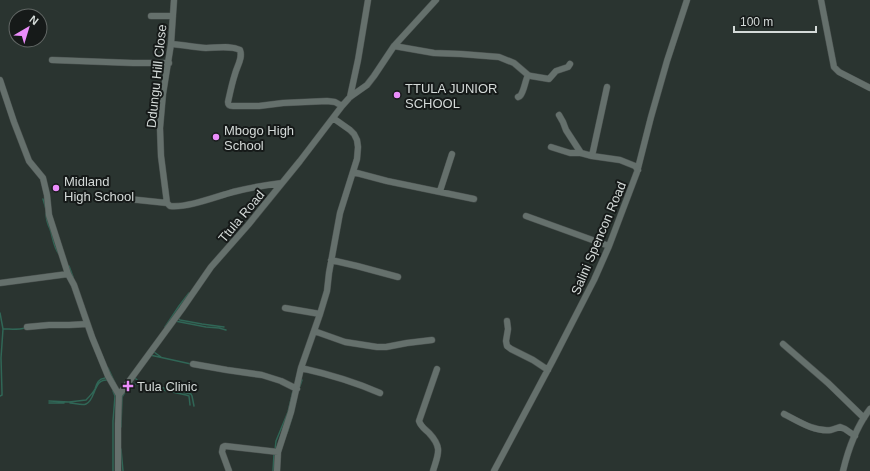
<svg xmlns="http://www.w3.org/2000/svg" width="870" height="471" font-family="Helvetica,sans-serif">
  <rect width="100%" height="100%" fill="#2a3430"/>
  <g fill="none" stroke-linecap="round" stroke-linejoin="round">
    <path stroke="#306656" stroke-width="1.5" d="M 43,199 L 46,209
      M 46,213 C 46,219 47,223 50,229 C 53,237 53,247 59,254
      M 69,266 L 73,277
      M 0,313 L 3,329 L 1,358 L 2,393 L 2,395 L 0,396
      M 178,318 L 180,320 L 202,324 L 224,327
      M 175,321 L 206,327 L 219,328 L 226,330
      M 165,327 L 179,306 L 189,293
      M 3,329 C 10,329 18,330 25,328
      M 154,352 L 161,357
      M 150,356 L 150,355 L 191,364
      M 108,368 L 115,383
      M 135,378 L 139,382 L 150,385 L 191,394 L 192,396 L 194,406
      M 131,383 L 186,395 L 189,396 L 190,405
      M 300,386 L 302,380
      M 49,401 L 69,402 L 86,400 C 89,397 93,393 95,389 C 97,383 98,379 105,378 L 106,376
      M 49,403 L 64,403
      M 70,403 C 75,403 82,406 86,404 C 96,400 93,378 108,380
      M 121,427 L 122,397 L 125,392
      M 287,433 L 292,417
      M 121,449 L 123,471
      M 275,450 L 276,441 L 288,412 L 293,391
      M 113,471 L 113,421 L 115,396 L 113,391
      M 273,471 L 274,454"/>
    <defs>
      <path id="minor" d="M 174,0 L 171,44 L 163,94 L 160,128 L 161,156 L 167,203 L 170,206 C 187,208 215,197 233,192 C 249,188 266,185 282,183
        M 821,0 L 834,67 L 839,72 L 870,88
        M 151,16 L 173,16
        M 171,44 C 183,45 194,47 206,48 C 217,48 230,45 240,50 C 243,58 237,66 235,74 C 232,83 230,93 228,102 C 228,105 229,106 233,106 L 259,106 L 283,103 L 327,101 L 335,102 L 342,106
        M 394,46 L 434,53 L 461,54 L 499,57 L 514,63 L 528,75 L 531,76 L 549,79 L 556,71 L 568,67 L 570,64
        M 52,60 L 133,63 L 169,63
        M 0,80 L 14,122 L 29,161 L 43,178 L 47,195 L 49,215 L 68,274 L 74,285 L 92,337 L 108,376 L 119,395
        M 350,97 L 358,60 L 368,0
        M 518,97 L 520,96 C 524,92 525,81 528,75
        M 559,115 L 563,122 L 566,130 L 581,153
        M 551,147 L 570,153 L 581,153 L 592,156 L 620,160 L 635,166 L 638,170
        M 592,156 L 607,87
        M 353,172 L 387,181 L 474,199
        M 440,191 L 452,154
        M 119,198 L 167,203
        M 526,216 L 609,246
        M 331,260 L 357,266 L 398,277
        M 0,283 L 68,274
        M 285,308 L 320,314
        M 507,321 L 508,329 L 506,341 L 507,346 L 511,349 L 533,360 L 548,370
        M 27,327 L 49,325 L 69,325 L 87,324
        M 314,331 L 345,342 L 377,347 L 386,347 L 407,343 L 432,340
        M 783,344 L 828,383 L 864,418
        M 193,364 L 227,370 L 262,375 L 281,381 L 297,389
        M 301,368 C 328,374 355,382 380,393
        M 784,414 C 798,421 814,432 831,430 C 834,429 837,428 840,427 L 845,429 L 855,436
        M 118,471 L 118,423 L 119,395 L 182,309 L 211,267 L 248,225 L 300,161 L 342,106 L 350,97 L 367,85 L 374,76 L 394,46 L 436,0
        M 229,471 L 222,452 L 223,447 L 225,446 L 278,452
        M 277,471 L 278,452 L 291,412 L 301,368 L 320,314 L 327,291 L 329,273 L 340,213 L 357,159 L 358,147 L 357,140 L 354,134 L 350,130 L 333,118
        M 433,471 C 438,454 443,448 429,433 C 425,429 421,427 419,421 L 437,369
        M 494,471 L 553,360 L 594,280 L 609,246 L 637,172 L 651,117 L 667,61 L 687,0
        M 843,471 C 848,450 857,426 870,409"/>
    </defs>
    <use href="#minor" stroke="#49504e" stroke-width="7"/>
    <use href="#minor" stroke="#65706c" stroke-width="6"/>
  </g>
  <g fill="#eb8dfb" stroke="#161a19" stroke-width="1.5">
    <circle cx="397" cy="95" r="4"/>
    <circle cx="216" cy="137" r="4"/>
    <circle cx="56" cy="188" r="4"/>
    <path d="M126 380h4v4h4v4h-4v4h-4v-4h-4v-4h4z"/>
  </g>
  <g text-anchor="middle" stroke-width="4" stroke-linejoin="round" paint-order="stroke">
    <g font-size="13" fill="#d4dad8" stroke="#161a19">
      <text transform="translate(156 76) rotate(-84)" y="5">Ddungu Hill Close</text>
      <text transform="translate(241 216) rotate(-50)" y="5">Ttula Road</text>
      <text transform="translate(598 238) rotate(-67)" y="5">Salini Spencon Road</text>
    </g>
    <g font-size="13" fill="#d4dad8" stroke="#161a19" text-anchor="start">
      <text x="405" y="93">TTULA JUNIOR<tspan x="405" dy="15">SCHOOL</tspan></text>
      <text x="224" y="135">Mbogo High<tspan x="224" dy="15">School</tspan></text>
      <text x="64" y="186">Midland<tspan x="64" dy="15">High School</tspan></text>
      <text x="137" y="391">Tula Clinic</text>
    </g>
  </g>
  <g transform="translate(28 28) rotate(38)"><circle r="19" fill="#161a19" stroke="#626765"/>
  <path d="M0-3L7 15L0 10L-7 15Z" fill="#eb8dfb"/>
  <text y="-6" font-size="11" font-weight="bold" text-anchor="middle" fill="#d4dad8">N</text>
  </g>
  <path d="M734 26v6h82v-6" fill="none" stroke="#d4dad8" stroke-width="2"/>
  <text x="740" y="26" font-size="12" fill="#d4dad8" stroke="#161a19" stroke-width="3" paint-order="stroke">100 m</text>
</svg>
